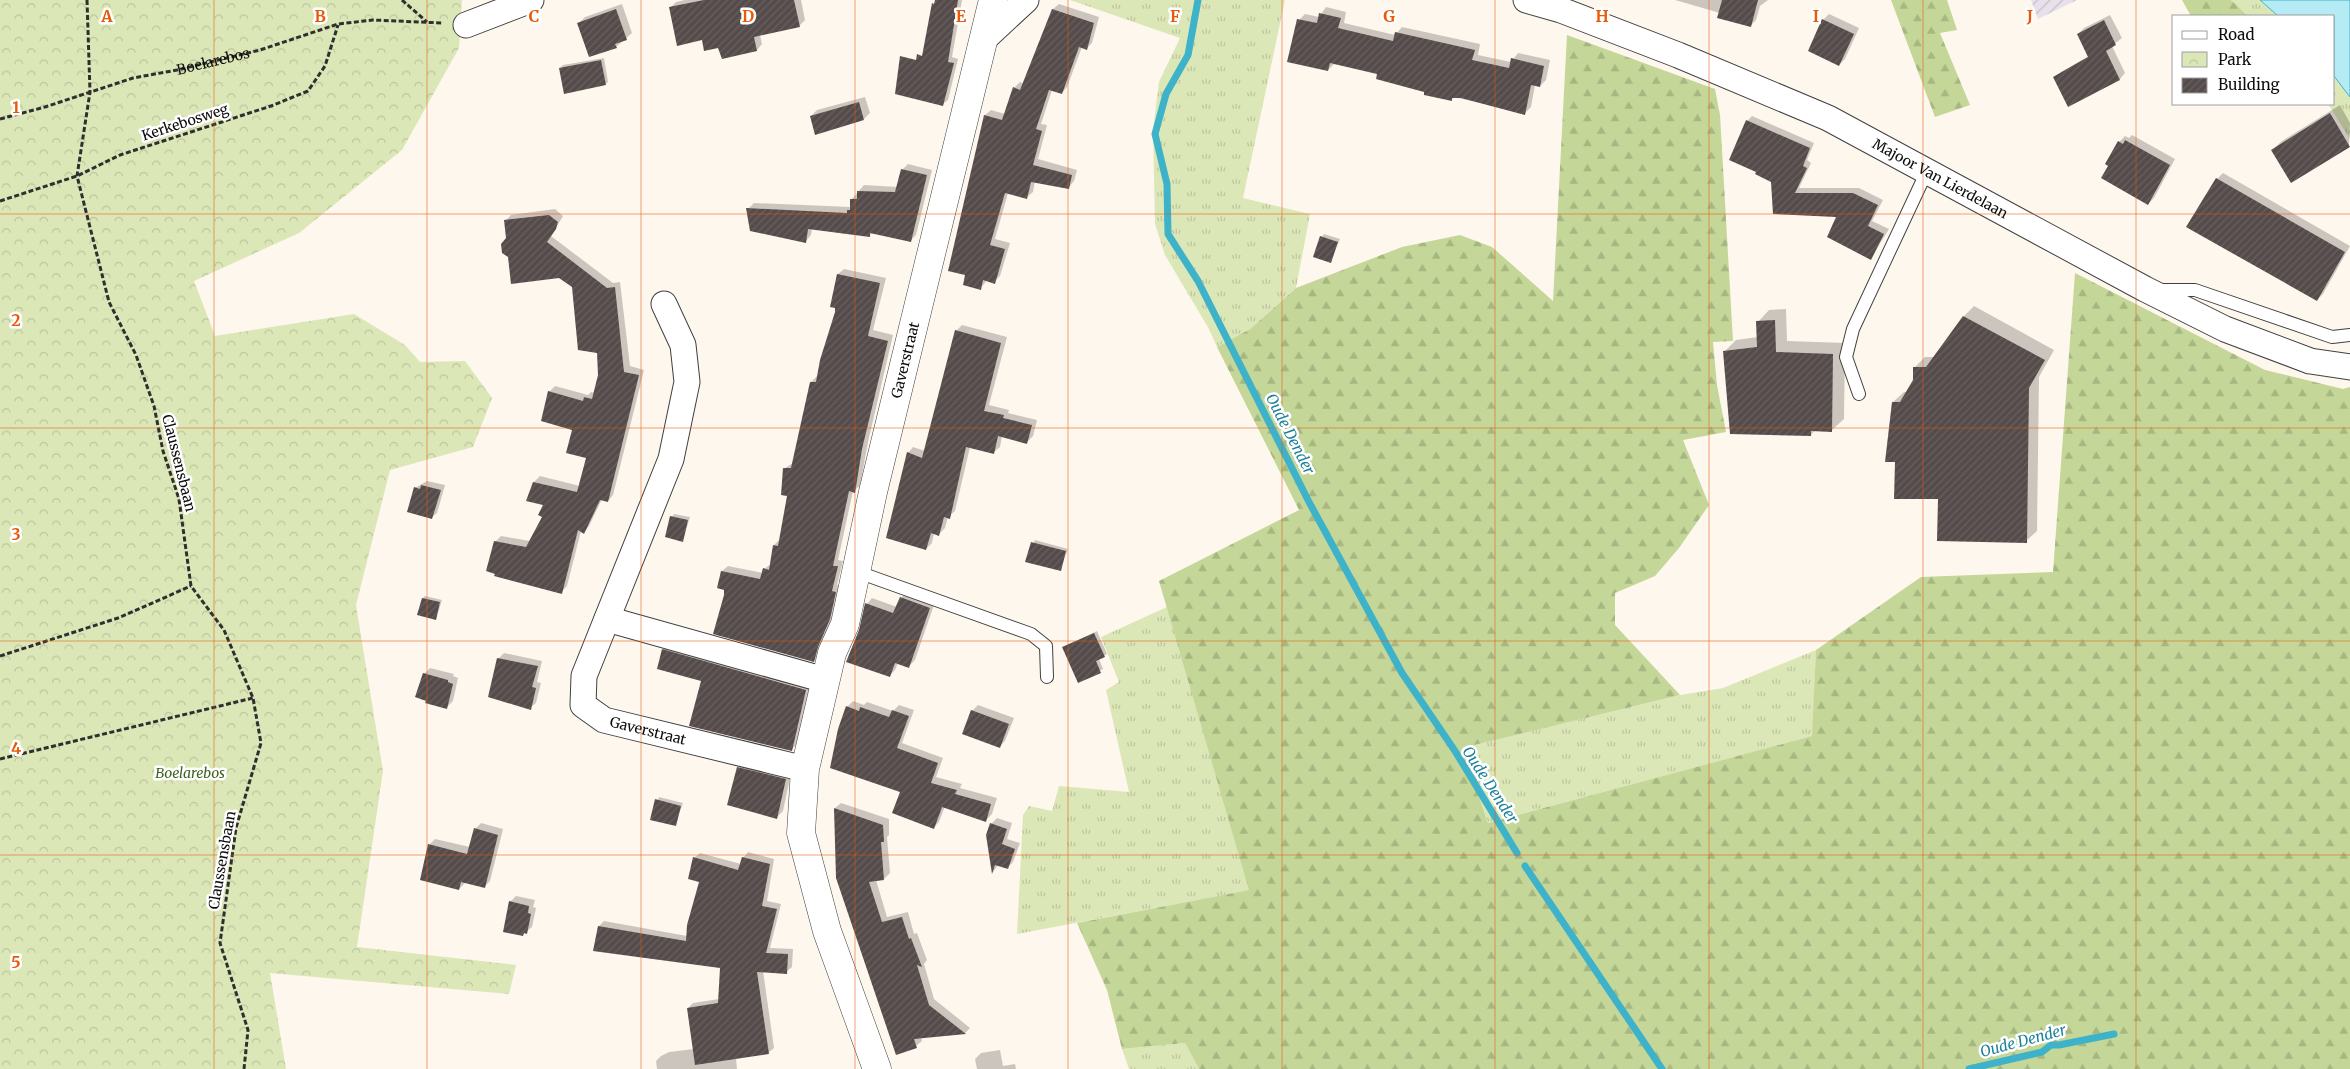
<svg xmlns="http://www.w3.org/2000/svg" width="2350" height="1069" font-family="Merriweather,serif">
  <defs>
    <pattern id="industrial-furrows" width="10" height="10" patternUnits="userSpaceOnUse" patternTransform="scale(1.25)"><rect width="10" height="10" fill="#e8e1eb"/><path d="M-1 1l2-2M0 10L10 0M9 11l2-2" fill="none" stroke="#c6c0c8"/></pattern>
    <pattern id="grass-tufts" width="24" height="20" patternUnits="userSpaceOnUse" patternTransform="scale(1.25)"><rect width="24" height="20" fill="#dce7b8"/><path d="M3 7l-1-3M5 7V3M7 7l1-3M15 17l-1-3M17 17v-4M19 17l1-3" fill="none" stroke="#bcc59d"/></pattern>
    <pattern id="forest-firs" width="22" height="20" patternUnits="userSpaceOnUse" patternTransform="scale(1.25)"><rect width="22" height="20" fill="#c4d798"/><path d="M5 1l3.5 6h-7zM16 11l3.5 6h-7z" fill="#a7b782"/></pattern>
    <pattern id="park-crowns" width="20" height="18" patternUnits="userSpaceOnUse" patternTransform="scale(1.25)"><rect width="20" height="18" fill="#dce7b8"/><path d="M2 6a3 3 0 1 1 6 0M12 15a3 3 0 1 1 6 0" fill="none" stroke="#bcc59d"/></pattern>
    <pattern id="building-hatch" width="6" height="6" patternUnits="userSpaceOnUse" patternTransform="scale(1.25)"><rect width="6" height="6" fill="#554b4a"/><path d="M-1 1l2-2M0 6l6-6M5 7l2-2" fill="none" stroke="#686060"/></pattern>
  </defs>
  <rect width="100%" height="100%" fill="#fef7ed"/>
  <path fill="url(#industrial-furrows)" d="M 2031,0 L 2077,0 L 2038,19 Z"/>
  <path fill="url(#grass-tufts)" d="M 1070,0 L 1285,0 L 1243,198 L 1310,214 L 1296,288 L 1250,329 L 1217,347 L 1209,329 L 1165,255 L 1155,224 L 1153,130 L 1159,82 L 1180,38 Z
    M 2231,0 L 2260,0 L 2278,16 L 2248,16 Z
    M 2334,76 L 2350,97 L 2350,139 L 2328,104 L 2334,104 Z
    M 1167,607 L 1250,890 L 1017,934 L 1023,815 L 1029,806 L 1052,811 L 1059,786 L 1129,792 L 1106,690 L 1119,682 L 1101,637 Z
    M 1816,650 L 1813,736 L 1488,823 L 1461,748 L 1680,695 L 1723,688 Z
    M 1185,1043 L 1199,1069 L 1129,1069 L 1122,1049 Z"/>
  <path fill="url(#forest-firs)" d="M 1891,0 L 1947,0 L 1957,30 L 1940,33 L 1970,105 L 1935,117 Z
    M 2182,0 L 2231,0 L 2248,16 L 2191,16 Z
    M 1567,35 L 1715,89 L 1720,115 L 1733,341 L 1713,342 L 1717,385 L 1726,432 L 1683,440 L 1709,505 L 1679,548 L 1655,576 L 1615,593 L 1615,625 L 1680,695 L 1462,748 L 1488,823 L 1812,736 L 1816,650 L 1921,577 L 2053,572 L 2075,273 L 2265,370 L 2343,389 L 2350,387 L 2350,1069 L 1199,1069 L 1185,1043 L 1122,1049 L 1107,990 L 1077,923 L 1249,890 L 1159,581 L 1299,510 L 1217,347 L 1250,329 L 1296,288 L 1402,247 L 1460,235 L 1492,247 L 1553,301 Z"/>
  <path fill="url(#park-crowns)" d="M 0,0 L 462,0 L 459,48 L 402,150 L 299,233 L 194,281 L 215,336 L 354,314 L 405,345 L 420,362 L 465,361 L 492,398 L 473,447 L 390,470 L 356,605 L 383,771 L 357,947 L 516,965 L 509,994 L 270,973 L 286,1069 L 0,1069 Z"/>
  <path fill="#b4ebf4" stroke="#3eb2c8" d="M 2260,0 L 2350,0 L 2350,97 L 2334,76 L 2334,16 L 2278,16 Z"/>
  <path fill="#0003" d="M 685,0 L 801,0 L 805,20 L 799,26 L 760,35 L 762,44 L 757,50 L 719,46 L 703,39 L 670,8 L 676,2 Z
    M 936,0 L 962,0 L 952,57 L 958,59 L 948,100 L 943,104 Z
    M 1675,0 L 1768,0 L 1760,6 L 1756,20 L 1750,26 L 1720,13 Z
    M 622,4 L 632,33 L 616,47 L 579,23 L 585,17 Z
    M 1059,4 L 1099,17 L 1092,43 L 1087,48 L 1082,47 L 1067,87 L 1062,93 L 1052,90 L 1041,124 L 1047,125 L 1038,159 L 1077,170 L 1074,181 L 1069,187 L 1035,181 L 1033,192 L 1027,197 L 1008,193 L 995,239 L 1010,243 L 1000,276 L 994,282 L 987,280 L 981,288 L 967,274 L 950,270 L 985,115 L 991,110 L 1005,114 L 1014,88 L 1020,82 L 1024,84 L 1053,9 Z
    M 1326,7 L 1346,12 L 1344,23 L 1395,35 L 1402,27 L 1480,44 L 1478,55 L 1511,62 L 1518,53 L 1550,60 L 1546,80 L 1540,86 L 1535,85 L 1531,107 L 1525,113 L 1454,97 L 1451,100 L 1379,73 L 1334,64 L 1328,70 L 1299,20 L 1305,14 L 1319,17 Z
    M 1829,14 L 1859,28 L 1845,59 L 1839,65 L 1823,20 Z
    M 2110,15 L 2122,38 L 2112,46 L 2125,73 L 2120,79 L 2068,105 L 2055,78 L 2061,72 L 2089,56 L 2078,34 L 2084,28 Z
    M 604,58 L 608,82 L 606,84 L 560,68 L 563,65 Z
    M 865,97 L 870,113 L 864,119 L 811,116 L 817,110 Z
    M 2340,105 L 2350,123 L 2349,146 L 2272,150 L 2282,141 Z
    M 1752,116 L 1814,143 L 1807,160 L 1811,163 L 1799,188 L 1859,188 L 1883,200 L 1872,221 L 1889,229 L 1871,258 L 1838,216 L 1772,181 L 1747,121 Z
    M 2132,135 L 2175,159 L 2154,198 L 2148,204 L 2119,142 L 2125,136 L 2129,138 Z
    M 908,164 L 932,170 L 916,235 L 910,241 L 872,233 L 870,235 L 812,228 L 811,235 L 806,241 L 748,209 L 754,203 L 851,207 L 852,199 L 864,185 L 898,187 L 902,170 Z
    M 2223,173 L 2350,246 L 2323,294 L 2317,300 L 2217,179 Z
    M 555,209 L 563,216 L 551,236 L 613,283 L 620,282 L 630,366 L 644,370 L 613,495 L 608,501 L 602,499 L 589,526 L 584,532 L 581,531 L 567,586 L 561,592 L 495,542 L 501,536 L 530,541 L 544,517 L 545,504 L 534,482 L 540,476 L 580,486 L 587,457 L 574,429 L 549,392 L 555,386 L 588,395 L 591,392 L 595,393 L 600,375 L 598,352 L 573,287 L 507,239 L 505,221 L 511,215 Z
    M 1324,234 L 1340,239 L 1330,262 L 1322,237 Z
    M 844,269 L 886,278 L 873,330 L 893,335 L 868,442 L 860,486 L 853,491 L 838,560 L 843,561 L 837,585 L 841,586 L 835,612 L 819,655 L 814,661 L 725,596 L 722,571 L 728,566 L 763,573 L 764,569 L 771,564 L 774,545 L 780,539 L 789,495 L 785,468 L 793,463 L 811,382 L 817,376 L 837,312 L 838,274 Z
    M 1974,306 L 2054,350 L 2039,377 L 2037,531 L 2026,541 L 1939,498 L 1896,461 L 1886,460 L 1893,402 L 1904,392 L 1907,392 L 1914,380 L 1915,367 L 1925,357 L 1934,357 L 1964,316 Z
    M 1786,309 L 1787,341 L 1845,343 L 1844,419 L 1832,430 L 1815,430 L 1811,435 L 1725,351 L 1736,340 L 1758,337 L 1758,322 L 1769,310 Z
    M 962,325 L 1007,337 L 989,405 L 1009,410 L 1008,413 L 1037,420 L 1033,436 L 1027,442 L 1002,436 L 1000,447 L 994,452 L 970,447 L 955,511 L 948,517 L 945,528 L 939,534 L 934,533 L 932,543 L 926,549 L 908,453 L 913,447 L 925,451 L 956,331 Z
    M 427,481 L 445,485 L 437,513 L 432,517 L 415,488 Z
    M 674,514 L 690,517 L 683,540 L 672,517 Z
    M 1035,540 L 1068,549 L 1060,570 L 1027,561 Z
    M 907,592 L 935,602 L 915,660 L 909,666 L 898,663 L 895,670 L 889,676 L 861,631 L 867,604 L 872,598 L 897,607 L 901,598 Z
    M 425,596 L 442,600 L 436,619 L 423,598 Z
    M 1097,631 L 1107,654 L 1099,659 L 1103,669 L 1079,681 L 1064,647 Z
    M 669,644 L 811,684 L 797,744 L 791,750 L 663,650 Z
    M 504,653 L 542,661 L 537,682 L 541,683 L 536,703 L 530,708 L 489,697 L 499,658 Z
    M 430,668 L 454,674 L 453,676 L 458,678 L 453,701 L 447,707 L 424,674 Z
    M 853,701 L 864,705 L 867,702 L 893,711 L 899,705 L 914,710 L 902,743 L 943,758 L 936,777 L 962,784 L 960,788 L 997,798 L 992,814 L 986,820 L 945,806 L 939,822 L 933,828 L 901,791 L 847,707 Z
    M 978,705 L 1014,718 L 1005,741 L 999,747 L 972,711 Z
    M 744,762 L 791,773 L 783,811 L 777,817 L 738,768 Z
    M 659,797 L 683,803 L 675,825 L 651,819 Z
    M 841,803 L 889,819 L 889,835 L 887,837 L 890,873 L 884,879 L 876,880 L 887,917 L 908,912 L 914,934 L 917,933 L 927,960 L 924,964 L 934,999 L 970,1028 L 965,1033 L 921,1037 L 922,1041 L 916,1046 L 835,808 Z
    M 997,818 L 1012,823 L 1007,839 L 1020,843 L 1013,862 L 1007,868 L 998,865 L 993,872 L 991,824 Z
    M 481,823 L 503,829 L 490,881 L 484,887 L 465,883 L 459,889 L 429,845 L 435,839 L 470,847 L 475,829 Z
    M 748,852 L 774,859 L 767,901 L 781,904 L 770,948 L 793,949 L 792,967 L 786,972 L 763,971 L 774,1048 L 768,1053 L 736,1058 L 737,1069 L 657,1069 L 656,1061 L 661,1056 L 669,1052 L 694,1049 L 688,1008 L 693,1003 L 719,999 L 721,967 L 599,926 L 604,921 L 687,936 L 700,881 L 694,858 L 700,853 L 741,864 L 743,858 Z
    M 516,896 L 535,900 L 533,907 L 536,908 L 532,927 L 522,935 L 510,902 Z
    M 1000,1050 L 1003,1066 L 1015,1064 L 1016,1069 L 977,1069 L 975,1059 L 981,1053 Z"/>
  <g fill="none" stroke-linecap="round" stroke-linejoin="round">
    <path stroke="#3eb2c8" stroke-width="7" d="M 1198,0 L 1188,55 L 1166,94 L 1155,134 L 1167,184 L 1168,234 L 1198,281 L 1309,502 L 1402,673 L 1455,751 L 1517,853
      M 1525,866 L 1662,1069
      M 1969,1069 L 2042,1052 L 2051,1045 L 2059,1045 L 2114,1034"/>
  </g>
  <path fill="url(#building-hatch)" d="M 704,0 L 794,0 L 800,27 L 754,37 L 757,51 L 722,59 L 718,48 L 704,51 L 702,40 L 677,46 L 669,7 Z
    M 935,0 L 958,0 L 948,62 L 954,63 L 943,106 L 895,94 L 900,56 L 916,60 L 917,54 L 922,56 L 932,3 L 934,4 Z
    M 1722,0 L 1758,0 L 1751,27 L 1717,18 Z
    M 616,9 L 627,40 L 615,44 L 617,48 L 589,57 L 577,23 Z
    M 1052,9 L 1094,23 L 1087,50 L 1079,47 L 1062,94 L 1049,90 L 1036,129 L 1042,131 L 1033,165 L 1072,175 L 1069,189 L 1031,182 L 1027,199 L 1005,193 L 990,245 L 1005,249 L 995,284 L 983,280 L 981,290 L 963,285 L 965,275 L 948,271 L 984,115 L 1002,120 L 1013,87 L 1020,90 Z
    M 1319,13 L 1341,18 L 1338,28 L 1393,41 L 1395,32 L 1475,50 L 1472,60 L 1509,68 L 1511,58 L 1544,66 L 1540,87 L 1531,85 L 1525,115 L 1461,98 L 1452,98 L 1452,101 L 1424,95 L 1424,92 L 1376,79 L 1377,74 L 1330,63 L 1328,71 L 1287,62 L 1297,19 L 1317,23 Z
    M 1822,19 L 1854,34 L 1839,66 L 1808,51 Z
    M 2104,20 L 2116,45 L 2106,51 L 2120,80 L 2068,107 L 2053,77 L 2088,57 L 2077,34 Z
    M 601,60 L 606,85 L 564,94 L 559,68 Z
    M 859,102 L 864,120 L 815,135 L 810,116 Z
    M 2330,113 L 2350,147 L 2291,183 L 2271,150 Z
    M 1746,120 L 1810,148 L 1803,166 L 1807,168 L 1795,193 L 1853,193 L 1878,205 L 1868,226 L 1884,234 L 1871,260 L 1827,237 L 1836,217 L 1773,214 L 1771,182 L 1755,174 L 1756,172 L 1729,160 Z
    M 2125,140 L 2170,165 L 2148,205 L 2101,178 L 2108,166 L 2105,164 L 2118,141 L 2123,144 Z
    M 901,169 L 927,175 L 911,242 L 870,233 L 870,237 L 808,229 L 806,243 L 750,231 L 746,208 L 847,213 L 847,210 L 850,210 L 850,199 L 857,199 L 857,191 L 895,192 Z
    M 2216,178 L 2345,252 L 2317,301 L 2186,227 Z
    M 549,215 L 558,222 L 556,229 L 547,242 L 607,288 L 615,287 L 624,372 L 639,375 L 608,502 L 600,500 L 584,534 L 578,530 L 562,594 L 494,576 L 495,574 L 486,571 L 494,541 L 526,547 L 542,517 L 538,515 L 543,505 L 526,501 L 533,482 L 577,492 L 586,458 L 566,453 L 572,430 L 541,421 L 548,391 L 583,401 L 584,397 L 592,399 L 598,375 L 597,353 L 578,350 L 572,287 L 559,278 L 511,284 L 508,257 L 502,253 L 501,244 L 506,238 L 504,220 Z
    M 1320,236 L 1338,242 L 1331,263 L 1313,257 Z
    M 837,274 L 880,283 L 868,336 L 888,341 L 862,449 L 855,493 L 849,491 L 833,566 L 838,566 L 832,591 L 836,592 L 830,619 L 818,647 L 814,662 L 713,634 L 724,595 L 724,590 L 717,588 L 721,571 L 760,579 L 763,568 L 769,570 L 773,545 L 778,546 L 787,496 L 781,495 L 783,468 L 791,468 L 810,382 L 816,382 L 820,360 L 835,312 L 835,308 L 830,307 Z
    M 1963,316 L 2045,360 L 2029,388 L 2027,543 L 1937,541 L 1938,499 L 1894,499 L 1895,462 L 1885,462 L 1892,402 L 1900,402 L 1913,380 L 1913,367 L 1926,367 Z
    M 1775,320 L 1776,352 L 1833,354 L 1832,432 L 1811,431 L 1811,436 L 1730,434 L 1723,351 L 1757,347 L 1756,321 Z
    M 955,330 L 1001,343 L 984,411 L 1004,415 L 1003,418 L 1032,425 L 1027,444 L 998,436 L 994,454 L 966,447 L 950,519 L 944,517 L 939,536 L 931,533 L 926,550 L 886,538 L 907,452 L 922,458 Z
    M 421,485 L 441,490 L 432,519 L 407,512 L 414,487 L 420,489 Z
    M 670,516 L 688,520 L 683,542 L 665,537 Z
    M 1031,542 L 1066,551 L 1061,571 L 1025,562 Z
    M 900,597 L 930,608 L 909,668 L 895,663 L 890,677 L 846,662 L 859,630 L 865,603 L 893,613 Z
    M 422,598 L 440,602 L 436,620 L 417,615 Z
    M 1094,633 L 1105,657 L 1096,661 L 1101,673 L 1078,683 L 1062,647 Z
    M 662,649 L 806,690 L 792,751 L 689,726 L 701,681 L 657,669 Z
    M 497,658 L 538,666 L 532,687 L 536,688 L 531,710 L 488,697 Z
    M 423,673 L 448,680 L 448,682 L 453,684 L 447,709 L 425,703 L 426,701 L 415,697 Z
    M 846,706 L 859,711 L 860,707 L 889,717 L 892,710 L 909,716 L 897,748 L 938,763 L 931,783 L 957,790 L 955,794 L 991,804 L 986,822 L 942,807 L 934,829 L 892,813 L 900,792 L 830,768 L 838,729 Z
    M 971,710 L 1009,724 L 1000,748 L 962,734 Z
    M 737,767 L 786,779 L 777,819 L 727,805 Z
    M 655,799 L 681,806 L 676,826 L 650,820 Z
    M 834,808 L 883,825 L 884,842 L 881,842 L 884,880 L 869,882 L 882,922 L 902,917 L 909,939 L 911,938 L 922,967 L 917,965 L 929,1005 L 966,1034 L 914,1039 L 917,1048 L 896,1055 L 836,878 Z
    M 990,823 L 1007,829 L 1002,844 L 1015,849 L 1008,869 L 995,865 L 992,874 L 986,835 Z
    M 474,828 L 498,835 L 485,888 L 461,882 L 459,890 L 420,880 L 428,844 L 467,854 Z
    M 693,857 L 738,870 L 742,857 L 770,864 L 762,906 L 777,909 L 766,953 L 788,954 L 787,974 L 757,972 L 769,1054 L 695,1065 L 687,1008 L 718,1003 L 720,968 L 593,951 L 598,926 L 686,941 L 687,925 L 699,882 L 688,879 Z
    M 509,901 L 529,906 L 528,913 L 531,914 L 527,934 L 524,933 L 523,936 L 503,932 Z"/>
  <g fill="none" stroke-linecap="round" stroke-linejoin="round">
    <defs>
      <path id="service" d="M 2158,290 L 2195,290 L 2332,337 L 2350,335
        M 1859,394 L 1846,357 L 1853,329 L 1927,171
        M 855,571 L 1031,634 L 1046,646 L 1047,677"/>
      <g id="minor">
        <path id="s2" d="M 1526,0 L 1561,10 L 1678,55 L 1828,118 L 2145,289 L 2225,329 L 2310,361 L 2350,367"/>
        <path d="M 466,25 L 531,0"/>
        <path d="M 984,39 L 1026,0"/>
        <path id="s3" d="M 664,304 L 683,345 L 687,382 L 671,459 L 584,676 L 583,705 L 604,720 L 805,769"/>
        <path d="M 607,619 L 825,680"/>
      </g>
      <g id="tertiary">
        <path id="s4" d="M 877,1069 L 827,931 L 801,833 L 805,769 L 832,653 L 845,624 L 873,492 L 993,0"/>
      </g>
    </defs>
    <use href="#service" stroke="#404040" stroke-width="14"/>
    <use href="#minor" stroke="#404040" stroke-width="27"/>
    <use href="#tertiary" stroke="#404040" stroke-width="29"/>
    <g stroke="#2f2f2f" stroke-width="3" stroke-dasharray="5 2.5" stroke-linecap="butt">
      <path d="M 87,0 L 90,92 L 77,176 L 109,302 L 136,355 L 154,406 L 163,451 L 179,499 L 191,586 L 224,630 L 253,698 L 261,743 L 236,828 L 220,943 L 248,1030 L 244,1069"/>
      <path d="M 402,0 L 427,22"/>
      <path id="s1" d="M 0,119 L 45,107 L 133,78 L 177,70 L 260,50 L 338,24 L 373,20 L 443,23"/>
      <path d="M 0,201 L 77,176 L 120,155 L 271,106 L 308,91 L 325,66 L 338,25"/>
      <path d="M 0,656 L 118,618 L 191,586"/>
      <path d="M 0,759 L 253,698"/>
    </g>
    <use href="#service" stroke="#fff" stroke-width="12"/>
    <use href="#minor" stroke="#fff" stroke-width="25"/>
    <use href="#tertiary" stroke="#fff" stroke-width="28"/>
  </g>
  <path fill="none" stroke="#e8590c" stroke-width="1" stroke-opacity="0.55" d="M 214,0 L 214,1069M 427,0 L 427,1069M 641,0 L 641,1069M 855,0 L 855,1069M 1068,0 L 1068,1069M 1282,0 L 1282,1069M 1495,0 L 1495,1069M 1709,0 L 1709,1069M 1923,0 L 1923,1069M 2136,0 L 2136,1069M 0,214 L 2350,214M 0,428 L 2350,428M 0,641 L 2350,641M 0,855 L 2350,855"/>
  <g text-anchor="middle" stroke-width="5" stroke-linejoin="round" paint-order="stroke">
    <g font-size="14" fill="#0d0d0d" stroke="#fff">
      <text dy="5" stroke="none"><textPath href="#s1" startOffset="221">Boelarebos</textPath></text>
      <text transform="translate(185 122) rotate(-18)" y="5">Kerkebosweg</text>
      <text dy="5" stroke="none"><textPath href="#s2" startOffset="452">Majoor Van Lierdelaan</textPath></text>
      <text dy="5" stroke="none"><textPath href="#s4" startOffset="734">Gaverstraat</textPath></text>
      <text transform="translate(179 463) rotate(76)" y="5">Claussensbaan</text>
      <text dy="5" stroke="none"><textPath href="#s3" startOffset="495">Gaverstraat</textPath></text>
      <text transform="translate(222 860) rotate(-80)" y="5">Claussensbaan</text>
    </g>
    <g font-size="14" font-style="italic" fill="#3d6220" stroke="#fff">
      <text x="190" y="778">Boelarebos</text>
    </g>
    <g font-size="15" font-style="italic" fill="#1b819a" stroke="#fff">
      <text transform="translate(1290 434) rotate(63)" y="5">Oude Dender</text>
      <text transform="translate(1490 785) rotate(57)" y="5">Oude Dender</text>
      <text transform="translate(2023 1041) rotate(-15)" y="5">Oude Dender</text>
    </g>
  </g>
  <g font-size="16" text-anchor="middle" font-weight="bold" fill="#e8590c" stroke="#fff" stroke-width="5" stroke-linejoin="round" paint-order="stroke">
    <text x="107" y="22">A</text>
    <text x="320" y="22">B</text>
    <text x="534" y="22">C</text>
    <text x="748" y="22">D</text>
    <text x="961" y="22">E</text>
    <text x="1175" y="22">F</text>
    <text x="1389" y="22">G</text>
    <text x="1602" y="22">H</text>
    <text x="1816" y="22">I</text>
    <text x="2030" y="22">J</text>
    <text x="16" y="113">1</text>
    <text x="16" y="326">2</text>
    <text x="16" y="540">3</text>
    <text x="16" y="754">4</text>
    <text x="16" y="968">5</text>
  </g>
  <rect x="2172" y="15" width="162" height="90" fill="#ffffff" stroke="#9e9e9e"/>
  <rect x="2182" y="31" width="25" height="8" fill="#ffffff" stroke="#9e9e9e"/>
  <text x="2218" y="40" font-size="15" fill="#0d0d0d">Road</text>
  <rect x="2182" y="52" width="25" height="15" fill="url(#park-crowns)" stroke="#9e9e9e"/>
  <text x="2218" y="65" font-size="15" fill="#0d0d0d">Park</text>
  <rect x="2182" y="78" width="25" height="15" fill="url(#building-hatch)" stroke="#9e9e9e"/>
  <text x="2218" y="90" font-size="15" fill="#0d0d0d">Building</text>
</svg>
